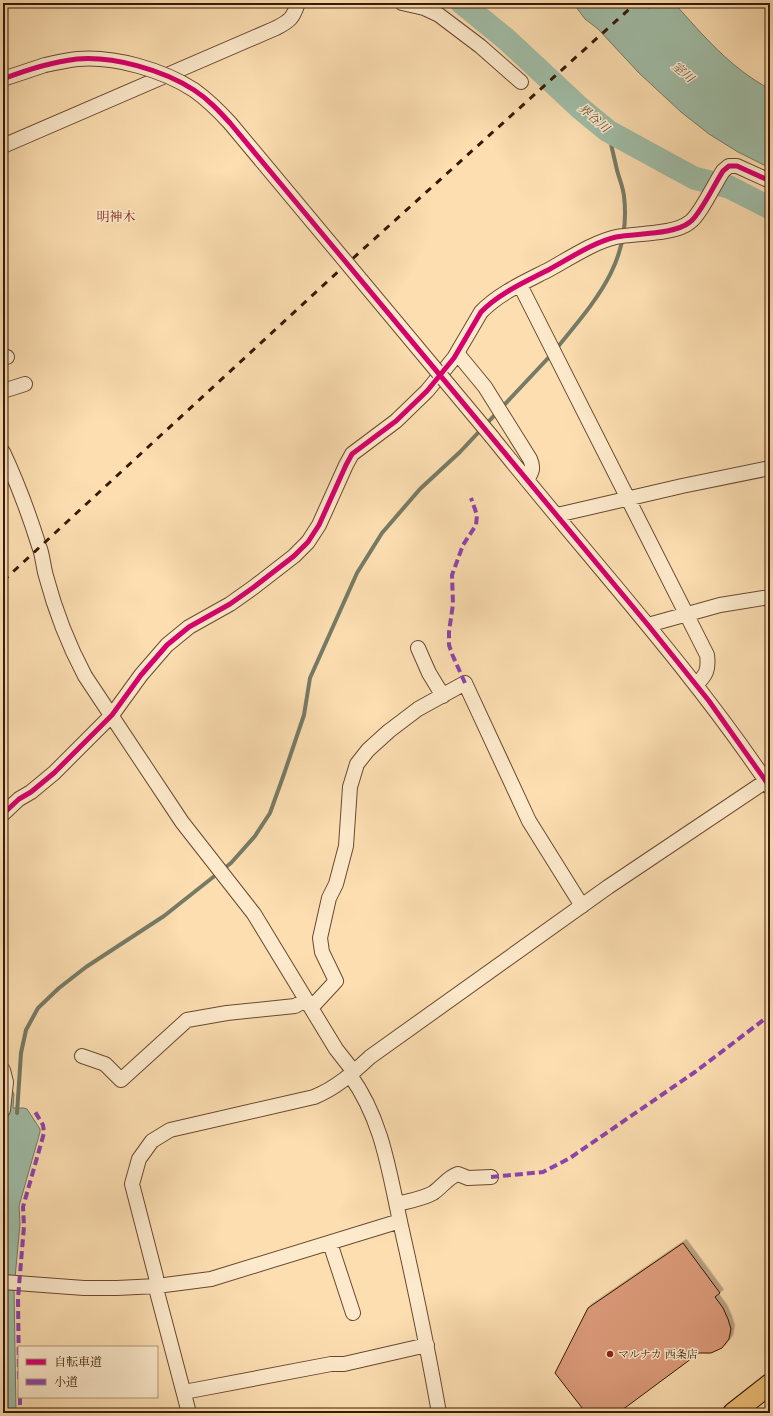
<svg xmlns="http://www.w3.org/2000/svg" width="773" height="1416" font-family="'Libre Caslon Text','Noto Serif JP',serif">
  <defs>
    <filter id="shadow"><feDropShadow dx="3.5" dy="-3.5" stdDeviation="0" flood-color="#0004"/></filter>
  </defs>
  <rect width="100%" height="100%" fill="#fcdeb1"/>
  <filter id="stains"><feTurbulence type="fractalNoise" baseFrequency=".005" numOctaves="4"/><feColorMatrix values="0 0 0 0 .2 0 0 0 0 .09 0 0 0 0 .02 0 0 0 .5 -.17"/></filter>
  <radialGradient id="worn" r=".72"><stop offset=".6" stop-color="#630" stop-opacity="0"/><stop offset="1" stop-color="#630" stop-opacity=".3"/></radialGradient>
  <path fill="#a0bda7" stroke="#767b66" d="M 573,3 L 642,3 L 644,6 L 649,8 L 653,7 L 657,3 L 674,3 C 704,36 730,68 770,89 L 770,168 L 738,152 L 709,134 L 681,112 L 639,73 L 598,29 L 585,19 Z
    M 12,1090 L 14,1094 L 13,1108 L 24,1108 L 27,1109 L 40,1129 L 40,1132 L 19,1206 L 20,1224 L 14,1289 L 16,1413 L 6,1413 L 3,1381 L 3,1142 Z"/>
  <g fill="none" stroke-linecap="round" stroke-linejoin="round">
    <path stroke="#767b66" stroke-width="4" d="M 556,349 C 594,302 632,263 624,196 C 623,187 619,178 617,170 C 614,157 611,144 608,131
      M 17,1113 L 21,1053 L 26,1030 L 38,1008 L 59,988 L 86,967 L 164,916 L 212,878 L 231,863 L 255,836 L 270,813 L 284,774 L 304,715 L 310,678 L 357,573 L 382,533 L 420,489 L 460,452 L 551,355"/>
    <path stroke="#a0bda7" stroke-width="23" d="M 462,3 L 506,39 L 580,108 L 608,131 L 694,178 L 729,187 L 770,208"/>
  </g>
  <path fill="#de9d7d" stroke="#361905" filter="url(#shadow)" d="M 683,1243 L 720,1293 L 715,1297 L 723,1308 L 728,1319 L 731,1329 L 729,1339 L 722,1348 L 711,1353 L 699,1353 L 618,1413 L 586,1413 L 555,1373 L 588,1308 Z"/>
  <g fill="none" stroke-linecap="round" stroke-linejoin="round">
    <defs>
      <path id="minor" d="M 402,3 L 424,8 L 439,15 L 480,46 L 521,82
        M 3,79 L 45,65
        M 3,146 L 276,28 C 290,21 293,18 298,3
        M 520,285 L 707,655 C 709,670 706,675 696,685
        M 457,353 L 485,387 L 530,459 C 534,468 532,472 527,480
        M 3,356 L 7,357
        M 3,391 L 25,384
        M 492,437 C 585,554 687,663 770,787
        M 3,452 C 17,482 29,514 39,546 C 43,556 43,566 46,576 C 55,610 68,644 85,676 L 182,822 L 254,914 L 336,1049 L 354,1072
        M 557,515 L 682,486 L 770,468
        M 648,625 L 720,605 L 770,597
        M 418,648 L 429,673 L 443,696
        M 3,814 L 19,799 L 31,792 L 54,773 L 112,715 L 141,675 L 167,645 L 189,627 L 230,604 L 254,587 L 294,556 L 308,542 L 319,525 L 346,465 L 352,454 L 396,421 L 427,391 L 454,358 L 481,312 C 499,293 527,281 550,269 C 570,258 594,242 616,237 C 636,233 674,235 690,222 C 700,215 715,183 723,171 L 729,166 L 737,166 L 770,181
        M 311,1008 L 336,981 L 322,952 L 320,938 L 329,898 L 336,884 L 346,846 L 350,787 L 357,764 L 368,750 L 389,731 L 418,709 L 465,683 L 529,821 L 582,906
        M 82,1056 L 105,1064 L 121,1080 L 187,1020 L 227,1013 L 295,1006 L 306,1000
        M 3,1070 L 6,1082 L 3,1110
        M 350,1075 C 383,1121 389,1172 401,1226 C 415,1288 428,1350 439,1413
        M 397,1204 C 409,1201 422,1199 433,1193 C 442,1187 448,1177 458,1174 L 468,1178 L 491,1177
        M 330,1243 L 353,1313
        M 3,1282 L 84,1288 L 117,1288 L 157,1286 L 211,1279 L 400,1221
        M 184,1392 L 331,1364 L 344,1364 L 427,1345
        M 189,1413 L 157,1292 L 156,1277 L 132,1184 L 139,1159 L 152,1141 L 170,1130 L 183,1127 L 314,1097 C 336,1088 353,1073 370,1057 L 608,887 L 766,781"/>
      <path id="highway" d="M 733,1413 L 770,1384"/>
    </defs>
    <use href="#minor" stroke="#684a30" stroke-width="16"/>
    <use href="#highway" stroke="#361905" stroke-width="22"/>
    <use href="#minor" stroke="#fdeacc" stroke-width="14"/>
    <use href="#highway" stroke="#eebf78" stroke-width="20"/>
    <path stroke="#361905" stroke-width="3" stroke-dasharray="7 7" stroke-linecap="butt" d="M 3,581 L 330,279 L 636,3"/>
    <defs>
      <path id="minor-bridge" d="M 45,65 C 55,63 67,60 78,59 C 115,56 163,70 194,90 C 208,100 219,111 230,123 L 492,437"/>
    </defs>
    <use href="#minor-bridge" stroke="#684a30" stroke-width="16" stroke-linecap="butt"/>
    <use href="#minor-bridge" stroke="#fdeacc" stroke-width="14"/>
    <path stroke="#8e44ad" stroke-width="4" stroke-dasharray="8 4" stroke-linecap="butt" d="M 465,683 L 452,654 L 449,645 L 449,632 L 453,604 L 452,575 L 463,545 L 476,525 L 477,515 L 471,498
      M 491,1177 L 543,1172 L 570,1158 L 695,1072 L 770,1015
      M 19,1379 L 18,1298 L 24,1226 L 23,1207 L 44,1133 L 43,1125 L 34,1110
      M 20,1397 L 20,1413"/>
    <defs>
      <path id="cycleway" d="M 3,79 C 26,70 52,62 77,59 C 114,56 163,70 194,90 C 208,99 219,111 230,123 L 648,625 L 709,701 L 770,787
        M 3,814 L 19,799 L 31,792 L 54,773 L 112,715 L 141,675 L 167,645 L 189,627 L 230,604 L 254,587 L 294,556 L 308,542 L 319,525 L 346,465 L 352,454 L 396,421 L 427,391 L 454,358 L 481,312 C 499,293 527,281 550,269 C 570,258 594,242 616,237 C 636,233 674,235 690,222 C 700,215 715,183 723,171 L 729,166 L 737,166 L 770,181"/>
    </defs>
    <use href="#cycleway" stroke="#fdeacc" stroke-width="8"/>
    <use href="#cycleway" stroke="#d6006c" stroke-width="5"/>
  </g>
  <circle fill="#8f2418" stroke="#fdeacc" stroke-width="1.5" cx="610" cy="1354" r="4"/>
  <g text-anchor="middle" stroke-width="3" stroke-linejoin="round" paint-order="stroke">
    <g font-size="11" fill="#361905" stroke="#fdeacc" text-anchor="start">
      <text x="618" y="1358">マルナカ 西条店</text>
    </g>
    <g font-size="12" font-style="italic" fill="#5b523e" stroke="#fdeacc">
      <text transform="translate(683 72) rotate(41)" y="4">室川</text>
      <text transform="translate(594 118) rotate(41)" y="4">界谷川</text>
    </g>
    <g font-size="13" fill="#7a1f14" stroke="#fdeacc">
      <text x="116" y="221">明神木</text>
    </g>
  </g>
  <rect width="773" height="1416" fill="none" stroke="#fcdeb1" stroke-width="16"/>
  <rect x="4" y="4" width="765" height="1408" fill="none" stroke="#361905" stroke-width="2"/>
  <rect x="8" y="8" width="757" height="1400" fill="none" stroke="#361905"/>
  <rect x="18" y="1346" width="140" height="52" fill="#fdeacc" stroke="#ad967c"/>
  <rect x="26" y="1359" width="20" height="6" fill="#d6006c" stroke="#ad967c"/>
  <text x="54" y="1366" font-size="12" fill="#361905">自転車道</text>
  <rect x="26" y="1379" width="20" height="6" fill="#8e44ad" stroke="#ad967c"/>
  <text x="54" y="1386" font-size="12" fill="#361905">小道</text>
  <rect width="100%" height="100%" filter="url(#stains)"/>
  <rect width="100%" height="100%" fill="url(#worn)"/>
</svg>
